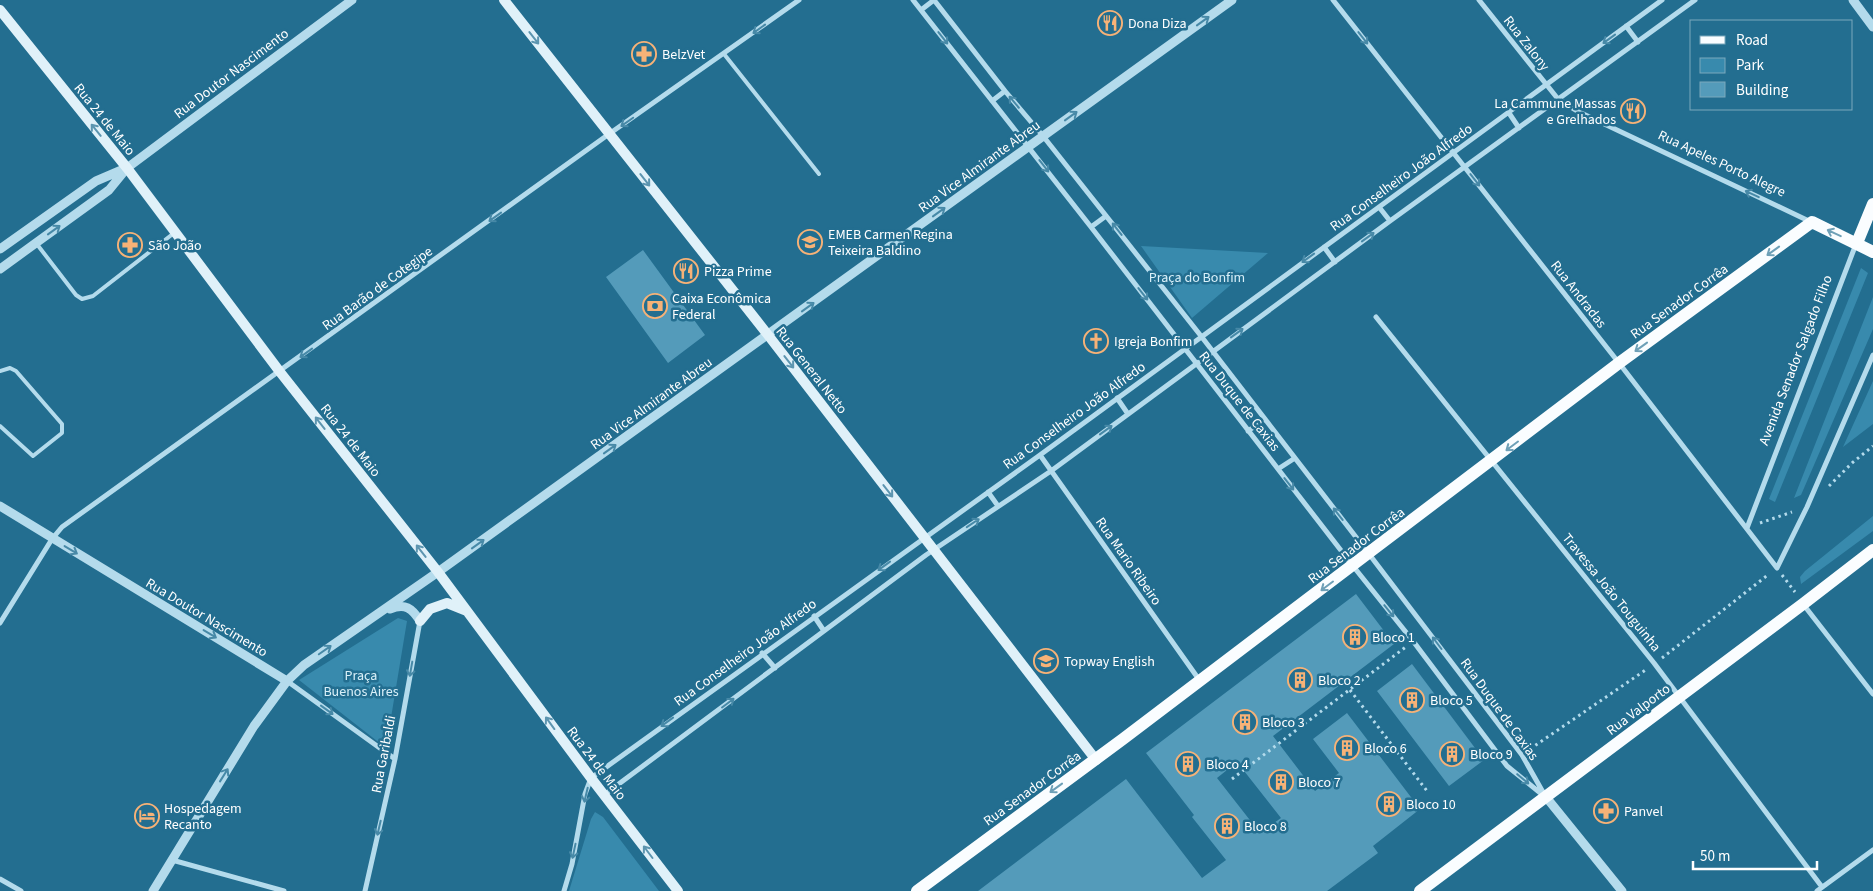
<svg xmlns="http://www.w3.org/2000/svg" width="1873" height="891" font-family="'Source Sans 3',sans-serif">
  <rect width="100%" height="100%" fill="#236e90"/>
  <path fill="#388aad" d="M 1141,246 L 1268,253 L 1192,318 Z
    M 1861,268 L 1868,273 L 1775,502 L 1769,499 Z
    M 1873,297 L 1873,329 L 1801,495 L 1794,498 Z
    M 1873,381 L 1873,424 L 1843,447 Z
    M 1873,516 L 1873,531 L 1801,584 L 1800,577 L 1805,571 Z
    M 398,618 L 407,621 L 386,748 L 299,680 Z
    M 595,812 L 603,817 L 659,891 L 569,891 L 591,819 Z"/>
  <path fill="#549bba" fill-rule="evenodd" d="M 643,250 L 705,335 L 668,363 L 606,277 Z
    M 1356,594 L 1394,644 L 1273,736 L 1315,791 L 1339,773 L 1313,739 L 1347,713 L 1420,809 L 1373,846 L 1378,853 L 1327,891 L 978,891 L 1126,779 L 1202,878 L 1226,860 L 1192,817 L 1194,815 L 1146,753 ZM 1237,762 L 1281,818 L 1260,833 L 1217,778 Z
    M 1412,664 L 1484,760 L 1449,786 L 1377,691 Z"/>
  <g fill="none" stroke-linecap="round" stroke-linejoin="round">
    <path stroke="#b4dbec" stroke-width="3" stroke-dasharray="2.5 4" stroke-linecap="butt" d="M 1829,486 L 1852,463 L 1873,446
      M 1760,523 L 1792,512
      M 1782,575 L 1795,592
      M 1662,658 L 1769,574
      M 1350,690 L 1427,791
      M 1530,749 L 1647,669
      M 1232,779 L 1407,646"/>
    <path stroke="#b4dbec" stroke-width="4" d="M 724,54 L 819,174
      M 36,243 L 76,295 L 82,299 L 93,296 L 174,233
      M 0,371 L 10,368 L 16,371 L 62,424 L 62,433 L 33,456 L 0,426"/>
    <path stroke="#b4dbec" stroke-width="5" d="M 913,0 L 1091,227 L 1353,566 L 1413,641 L 1507,766 L 1544,796
      M 934,0 L 1005,91 L 1043,136 L 1201,336 L 1369,554 L 1522,755 L 1544,794
      M 1333,0 L 1619,363 L 1777,568 L 1807,507 L 1873,355
      M 1479,0 L 1558,99 L 1579,112 L 1811,222
      M 921,10 L 934,0
      M 1626,26 L 1638,42
      M 992,101 L 1005,91
      M 1509,113 L 1519,128
      M 1379,207 L 1390,221
      M 1091,227 L 1106,216
      M 1324,247 L 1335,262
      M 1376,317 L 1654,663 L 1822,887
      M 1117,398 L 1128,414
      M 1248,431 L 1265,419
      M 1040,455 L 1200,681
      M 1278,469 L 1295,458
      M 988,492 L 998,506
      M 1747,528 L 1856,244
      M 1803,604 L 1873,694
      M 814,616 L 824,631
      M 0,623 L 52,539 L 62,527 L 609,134 L 799,0
      M 762,653 L 775,668
      M 287,681 L 395,759
      M 604,795 L 926,555 L 1051,471 L 1390,221 L 1695,0
      M 172,860 L 284,891
      M 0,879 L 21,891
      M 365,891 L 395,759 L 420,621
      M 564,891 L 572,864 L 585,794 L 591,778 L 1040,455 L 1662,0
      M 1817,891 L 1873,850"/>
    <path stroke="#b4dbec" stroke-width="9" d="M 1853,0 L 1873,27
      M 0,249 L 96,181 L 124,169
      M 0,269 L 109,190 L 127,168 L 352,0
      M 0,506 L 287,681
      M 390,609 C 405,603 412,608 420,621
      M 1546,797 L 1622,891
      M 153,891 L 254,726 L 287,681 L 304,665 L 438,572 L 1232,0"/>
    <path stroke="#e0f1f9" stroke-width="10" d="M 504,0 L 768,335 L 1096,760
      M 0,10 L 127,168 L 280,372 L 438,572 L 591,778 L 678,891
      M 420,621 L 430,609 L 447,603 L 467,611"/>
    <path stroke="#fafdff" stroke-width="12" d="M 1857,243 L 1873,204
      M 917,891 L 1123,739 L 1619,363 L 1812,222 L 1873,252
      M 1420,891 L 1803,604 L 1873,550"/>
  </g>
  <defs><path id="oneway-shaft" d="M-6 0H5M1.5-3L5.5 0L1.5 3" fill="none" stroke-width="1.6" stroke-linecap="round" stroke-linejoin="round" transform="scale(1.25)"/></defs>
  <g stroke="#4789a7">
    <use href="#oneway-shaft" transform="translate(1203 21) rotate(-36)"/>
    <use href="#oneway-shaft" transform="translate(759 29) rotate(144)"/>
    <use href="#oneway-shaft" transform="translate(943 38) rotate(52)"/>
    <use href="#oneway-shaft" transform="translate(1363 38) rotate(52)"/>
    <use href="#oneway-shaft" transform="translate(1609 39) rotate(144)"/>
    <use href="#oneway-shaft" transform="translate(1014 102) rotate(-130)"/>
    <use href="#oneway-shaft" transform="translate(1071 116) rotate(-36)"/>
    <use href="#oneway-shaft" transform="translate(627 122) rotate(145)"/>
    <use href="#oneway-shaft" transform="translate(1044 166) rotate(52)"/>
    <use href="#oneway-shaft" transform="translate(1475 180) rotate(52)"/>
    <use href="#oneway-shaft" transform="translate(1752 194) rotate(-155)"/>
    <use href="#oneway-shaft" transform="translate(939 212) rotate(-36)"/>
    <use href="#oneway-shaft" transform="translate(495 217) rotate(144)"/>
    <use href="#oneway-shaft" transform="translate(1117 229) rotate(-128)"/>
    <use href="#oneway-shaft" transform="translate(54 230) rotate(-36)"/>
    <use href="#oneway-shaft" transform="translate(1368 237) rotate(-36)"/>
    <use href="#oneway-shaft" transform="translate(1308 258) rotate(144)"/>
    <use href="#oneway-shaft" transform="translate(1143 294) rotate(52)"/>
    <use href="#oneway-shaft" transform="translate(808 307) rotate(-36)"/>
    <use href="#oneway-shaft" transform="translate(1237 333) rotate(-36)"/>
    <use href="#oneway-shaft" transform="translate(306 353) rotate(144)"/>
    <use href="#oneway-shaft" transform="translate(1106 430) rotate(-36)"/>
    <use href="#oneway-shaft" transform="translate(610 449) rotate(-36)"/>
    <use href="#oneway-shaft" transform="translate(1289 484) rotate(52)"/>
    <use href="#oneway-shaft" transform="translate(1338 514) rotate(-128)"/>
    <use href="#oneway-shaft" transform="translate(973 523) rotate(-34)"/>
    <use href="#oneway-shaft" transform="translate(478 544) rotate(-36)"/>
    <use href="#oneway-shaft" transform="translate(71 550) rotate(31)"/>
    <use href="#oneway-shaft" transform="translate(884 566) rotate(144)"/>
    <use href="#oneway-shaft" transform="translate(1389 611) rotate(51)"/>
    <use href="#oneway-shaft" transform="translate(210 634) rotate(31)"/>
    <use href="#oneway-shaft" transform="translate(1437 643) rotate(-127)"/>
    <use href="#oneway-shaft" transform="translate(325 650) rotate(-35)"/>
    <use href="#oneway-shaft" transform="translate(411 669) rotate(100)"/>
    <use href="#oneway-shaft" transform="translate(728 703) rotate(-37)"/>
    <use href="#oneway-shaft" transform="translate(327 710) rotate(36)"/>
    <use href="#oneway-shaft" transform="translate(667 722) rotate(144)"/>
    <use href="#oneway-shaft" transform="translate(224 775) rotate(-58)"/>
    <use href="#oneway-shaft" transform="translate(1523 779) rotate(40)"/>
    <use href="#oneway-shaft" transform="translate(586 795) rotate(103)"/>
    <use href="#oneway-shaft" transform="translate(379 828) rotate(103)"/>
    <use href="#oneway-shaft" transform="translate(574 851) rotate(102)"/>
  </g>
  <g stroke="#5c95b0">
    <use href="#oneway-shaft" transform="translate(534 38) rotate(52)"/>
    <use href="#oneway-shaft" transform="translate(96 130) rotate(-129)"/>
    <use href="#oneway-shaft" transform="translate(645 180) rotate(52)"/>
    <use href="#oneway-shaft" transform="translate(789 362) rotate(52)"/>
    <use href="#oneway-shaft" transform="translate(320 423) rotate(-128)"/>
    <use href="#oneway-shaft" transform="translate(888 491) rotate(52)"/>
    <use href="#oneway-shaft" transform="translate(421 551) rotate(-128)"/>
    <use href="#oneway-shaft" transform="translate(550 723) rotate(-126)"/>
    <use href="#oneway-shaft" transform="translate(648 852) rotate(-127)"/>
  </g>
  <g stroke="#6ea0b7">
    <use href="#oneway-shaft" transform="translate(1834 233) rotate(-155)"/>
    <use href="#oneway-shaft" transform="translate(1773 251) rotate(144)"/>
    <use href="#oneway-shaft" transform="translate(1641 347) rotate(144)"/>
    <use href="#oneway-shaft" transform="translate(1512 446) rotate(143)"/>
    <use href="#oneway-shaft" transform="translate(1327 586) rotate(143)"/>
    <use href="#oneway-shaft" transform="translate(1056 788) rotate(144)"/>
  </g>
  <defs>
    <symbol id="restaurant-ring" viewBox="-11 -11 22 22"><circle r="9.5" fill="#236e90" stroke="#f7b277" stroke-width="1.5"/><path d="M-5-6h1v4h1v-4h1v4h1v-4h1v5L-1.5 .5V6h-2V.5L-5-1ZM5-6V6H3V1.5H1.5Q1.5-4 5-6Z" fill="#f7b277"/></symbol>
    <symbol id="pharmacy-ring" viewBox="-11 -11 22 22"><circle r="9.5" fill="#236e90" stroke="#f7b277" stroke-width="1.5"/><path d="M-2-6h4v4h4v4h-4v4h-4v-4h-4v-4h4Z" fill="#f7b277"/></symbol>
    <symbol id="university-ring" viewBox="-11 -11 22 22"><circle r="9.5" fill="#236e90" stroke="#f7b277" stroke-width="1.5"/><path d="M0-5L7-2L0 1L-7-2ZM-4 1L0 2.5L4 1V4Q0 6-4 4Z" fill="#f7b277"/></symbol>
    <symbol id="bank-ring" viewBox="-11 -11 22 22"><circle r="9.5" fill="#236e90" stroke="#f7b277" stroke-width="1.5"/><path d="M-6-4H6V4H-6ZM0-2.3a2.3 2.3 0 1 0 0 4.6a2.3 2.3 0 1 0 0-4.6Z" fill="#f7b277"/></symbol>
    <symbol id="church-ring" viewBox="-11 -11 22 22"><circle r="9.5" fill="#236e90" stroke="#f7b277" stroke-width="1.5"/><path d="M-1.2-6h2.4v3.5h3.3v2.4h-3.3V6h-2.4V-.1h-3.3v-2.4h3.3Z" fill="#f7b277"/></symbol>
    <symbol id="building-ring" viewBox="-11 -11 22 22"><circle r="9.5" fill="#236e90" stroke="#f7b277" stroke-width="1.5"/><path d="M-4-6H4V6H1V3H-1V6H-4ZM-2.5-4.3h1.7v1.8h-1.7ZM.8-4.3h1.7v1.8H.8ZM-2.5-1h1.7V.8h-1.7ZM.8-1h1.7V.8H.8Z" fill="#f7b277"/></symbol>
    <symbol id="hotel-ring" viewBox="-11 -11 22 22"><circle r="9.5" fill="#236e90" stroke="#f7b277" stroke-width="1.5"/><path d="M-6-4.5h1.5V1H6V5H4.5V3h-9V5H-6ZM-4 0a1.8 1.8 0 1 1 3.6 0ZM.5 0V-2.5h3Q6-2.5 6 0Z" fill="#f7b277"/></symbol>
  </defs>
  <g fill-rule="evenodd">
    <use href="#restaurant-ring" x="1096" y="9" width="28" height="28"/>
    <use href="#pharmacy-ring" x="630" y="40" width="28" height="28"/>
    <use href="#restaurant-ring" x="1619" y="97" width="28" height="28"/>
    <use href="#university-ring" x="796" y="228" width="28" height="28"/>
    <use href="#pharmacy-ring" x="116" y="231" width="28" height="28"/>
    <use href="#restaurant-ring" x="672" y="257" width="28" height="28"/>
    <use href="#bank-ring" x="641" y="292" width="28" height="28"/>
    <use href="#church-ring" x="1082" y="327" width="28" height="28"/>
    <use href="#building-ring" x="1341" y="623" width="28" height="28"/>
    <use href="#university-ring" x="1032" y="647" width="28" height="28"/>
    <use href="#building-ring" x="1286" y="666" width="28" height="28"/>
    <use href="#building-ring" x="1398" y="686" width="28" height="28"/>
    <use href="#building-ring" x="1231" y="708" width="28" height="28"/>
    <use href="#building-ring" x="1333" y="734" width="28" height="28"/>
    <use href="#building-ring" x="1438" y="740" width="28" height="28"/>
    <use href="#building-ring" x="1174" y="750" width="28" height="28"/>
    <use href="#building-ring" x="1267" y="768" width="28" height="28"/>
    <use href="#building-ring" x="1375" y="790" width="28" height="28"/>
    <use href="#pharmacy-ring" x="1592" y="797" width="28" height="28"/>
    <use href="#hotel-ring" x="133" y="802" width="28" height="28"/>
    <use href="#building-ring" x="1213" y="812" width="28" height="28"/>
  </g>
  <g text-anchor="middle" stroke-width="5" stroke-linejoin="round" paint-order="stroke">
    <g font-size="14" fill="#fff" stroke="#236e90" text-anchor="start">
      <text x="1128" y="28">Dona Diza</text>
      <text x="662" y="59">BelzVet</text>
      <text x="1616" y="108" text-anchor="end">La Cammune Massas<tspan x="1616" dy="16">e Grelhados</tspan></text>
      <text x="828" y="239">EMEB Carmen Regina<tspan x="828" dy="16">Teixeira Baldino</tspan></text>
      <text x="148" y="250">São João</text>
      <text x="704" y="276">Pizza Prime</text>
      <text x="672" y="303">Caixa Econômica<tspan x="672" dy="16">Federal</tspan></text>
      <text x="1114" y="346">Igreja Bonfim</text>
      <text x="1372" y="642">Bloco 1</text>
      <text x="1064" y="666">Topway English</text>
      <text x="1318" y="685">Bloco 2</text>
      <text x="1430" y="705">Bloco 5</text>
      <text x="1262" y="727">Bloco 3</text>
      <text x="1364" y="753">Bloco 6</text>
      <text x="1470" y="759">Bloco 9</text>
      <text x="1206" y="769">Bloco 4</text>
      <text x="1298" y="787">Bloco 7</text>
      <text x="1406" y="809">Bloco 10</text>
      <text x="164" y="813">Hospedagem<tspan x="164" dy="16">Recanto</tspan></text>
      <text x="1624" y="816">Panvel</text>
      <text x="1244" y="831">Bloco 8</text>
    </g>
    <g font-size="14" fill="#fff" stroke="#236e90">
      <text transform="translate(1527 43) rotate(52)" y="5">Rua Zalony</text>
      <text transform="translate(231 73) rotate(-37)" y="5">Rua Doutor Nascimento</text>
      <text transform="translate(105 119) rotate(51)" y="5">Rua 24 de Maio</text>
      <text transform="translate(1722 163) rotate(25)" y="5">Rua Apeles Porto Alegre</text>
      <text transform="translate(979 166) rotate(-36)" y="5">Rua Vice Almirante Abreu</text>
      <text transform="translate(1401 177) rotate(-36)" y="5">Rua Conselheiro João Alfredo</text>
      <text transform="translate(377 288) rotate(-36)" y="5">Rua Barão de Cotegipe</text>
      <text transform="translate(1579 294) rotate(52)" y="5">Rua Andradas</text>
      <text transform="translate(1679 301) rotate(-36)" y="5">Rua Senador Corrêa</text>
      <text transform="translate(1795 360) rotate(-69)" y="5">Avenida Senador Salgado Filho</text>
      <text transform="translate(812 370) rotate(52)" y="5">Rua General Netto</text>
      <text transform="translate(1240 401) rotate(52)" y="5">Rua Duque de Caxias</text>
      <text transform="translate(651 403) rotate(-36)" y="5">Rua Vice Almirante Abreu</text>
      <text transform="translate(1074 415) rotate(-36)" y="5">Rua Conselheiro João Alfredo</text>
      <text transform="translate(351 440) rotate(52)" y="5">Rua 24 de Maio</text>
      <text transform="translate(1356 545) rotate(-37)" y="5">Rua Senador Corrêa</text>
      <text transform="translate(1129 561) rotate(55)" y="5">Rua Mario Ribeiro</text>
      <text transform="translate(1612 592) rotate(51)" y="5">Travessa João Touguinha</text>
      <text transform="translate(207 617) rotate(31)" y="5">Rua Doutor Nascimento</text>
      <text transform="translate(745 652) rotate(-36)" y="5">Rua Conselheiro João Alfredo</text>
      <text transform="translate(1500 709) rotate(54)" y="5">Rua Duque de Caxias</text>
      <text transform="translate(1638 709) rotate(-37)" y="5">Rua Valporto</text>
      <text transform="translate(383 754) rotate(-79)" y="5">Rua Garibaldi</text>
      <text transform="translate(597 763) rotate(53)" y="5">Rua 24 de Maio</text>
      <text transform="translate(1032 788) rotate(-36)" y="5">Rua Senador Corrêa</text>
    </g>
    <g font-size="14" fill="#d9f0f9" stroke="#236e90">
      <text x="1197" y="282">Praça do Bonfim</text>
      <text x="361" y="680">Praça<tspan x="361" dy="16">Buenos Aires</tspan></text>
    </g>
  </g>
  <rect x="1690" y="20" width="162" height="90" fill="#236e90" stroke="#7ba8bc"/>
  <rect x="1700" y="36" width="25" height="8" fill="#fafdff" stroke="#7ba8bc"/>
  <text x="1736" y="45" font-size="15" fill="#ffffff">Road</text>
  <rect x="1700" y="58" width="25" height="15" fill="#388aad" stroke="#7ba8bc"/>
  <text x="1736" y="70" font-size="15" fill="#ffffff">Park</text>
  <rect x="1700" y="82" width="25" height="15" fill="#549bba" stroke="#7ba8bc"/>
  <text x="1736" y="95" font-size="15" fill="#ffffff">Building</text>
  <path d="M1693 861v8h124v-8" fill="none" stroke="#ffffff" stroke-width="2.5"/>
  <text x="1700" y="861" font-size="15" fill="#ffffff" stroke="#236e90" stroke-width="4" paint-order="stroke">50 m</text>
</svg>
